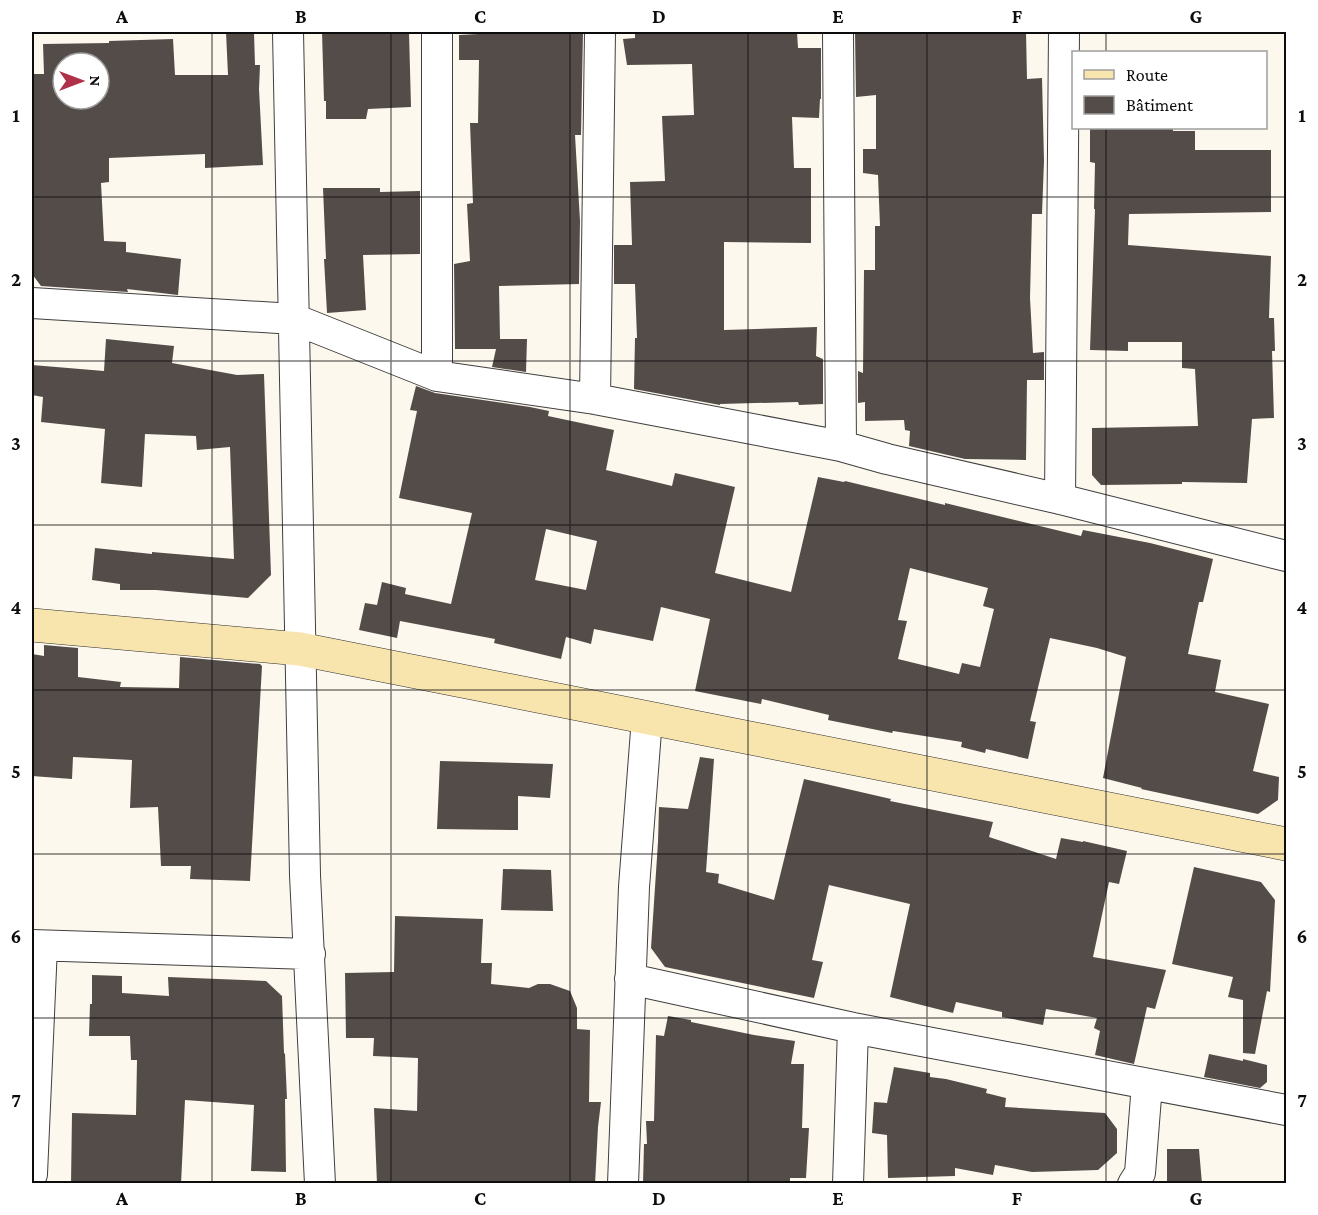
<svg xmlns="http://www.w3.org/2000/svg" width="1318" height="1215" font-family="'Crimson Pro',serif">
  <rect width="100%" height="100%" fill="#fdf8ed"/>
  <path fill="#544c49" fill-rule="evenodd" d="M 226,32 L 254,32 L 255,65 L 260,65 L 259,89 L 263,165 L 205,168 L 205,154 L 109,158 L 109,182 L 101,183 L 104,241 L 126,242 L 126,252 L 181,259 L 178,295 L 127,289 L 128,292 L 41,286 L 32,274 L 32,221 L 33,221 L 32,187 L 32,74 L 44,74 L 43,44 L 109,43 L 109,41 L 173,39 L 175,75 L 228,75 ZM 63,63 L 99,63 L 99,99 L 63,99 Z
    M 322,32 L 363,32 L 363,33 L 409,32 L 411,107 L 368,109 L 366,119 L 326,119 L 326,101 L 324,101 Z
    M 478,32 L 583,32 L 581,135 L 575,135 L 580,221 L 579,284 L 499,286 L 500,339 L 527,339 L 526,372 L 492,367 L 496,349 L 455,349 L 454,264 L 470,261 L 467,204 L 473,203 L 470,123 L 478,123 L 479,60 L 459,60 L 459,35 L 478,34 Z
    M 635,32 L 797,32 L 798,48 L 821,48 L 821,99 L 820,99 L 819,118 L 792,117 L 794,168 L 811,168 L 811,243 L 724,242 L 724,330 L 817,327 L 816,356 L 823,359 L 823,404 L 799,405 L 798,402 L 720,404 L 720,405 L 634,389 L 635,338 L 637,338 L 635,284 L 614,284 L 614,245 L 632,245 L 630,182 L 665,181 L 662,116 L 694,115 L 692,64 L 627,65 L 623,39 L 635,38 Z
    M 855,32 L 1026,32 L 1027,79 L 1042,78 L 1044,161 L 1042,214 L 1032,214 L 1030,298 L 1033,353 L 1044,352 L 1044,380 L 1027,380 L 1026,460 L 965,459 L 909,446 L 910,431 L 905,430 L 904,420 L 865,421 L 865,402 L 858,403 L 858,371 L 863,373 L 864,270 L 875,270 L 875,226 L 880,226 L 878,175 L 863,173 L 863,149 L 876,149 L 876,95 L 856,97 Z
    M 1090,128 L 1173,128 L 1173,131 L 1195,131 L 1195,150 L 1271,150 L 1271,212 L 1129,214 L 1128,245 L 1271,256 L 1269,318 L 1274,318 L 1275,351 L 1272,351 L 1274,418 L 1252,419 L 1247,483 L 1182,482 L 1182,484 L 1101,485 L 1092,475 L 1092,428 L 1198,426 L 1195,369 L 1182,368 L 1182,342 L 1128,342 L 1128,351 L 1090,350 L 1095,209 L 1094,209 L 1095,163 L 1090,162 Z
    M 323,188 L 380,188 L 380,192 L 420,191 L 420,254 L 363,255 L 366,310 L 327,313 L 324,259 L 326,259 Z
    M 106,339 L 174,346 L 172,363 L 237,375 L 264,374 L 271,575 L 248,598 L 156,590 L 120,590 L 120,584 L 92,580 L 95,548 L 152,554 L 152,552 L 234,559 L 230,447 L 197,450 L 196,436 L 145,434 L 142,487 L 101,483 L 105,429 L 41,422 L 43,397 L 32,395 L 32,365 L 104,371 Z
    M 416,386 L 435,393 L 530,407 L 549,411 L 548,416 L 614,430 L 606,470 L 672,486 L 675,473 L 735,487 L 715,573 L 791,592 L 818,477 L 844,482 L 845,481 L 945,505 L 945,503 L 1081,536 L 1083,530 L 1150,543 L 1213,559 L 1203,602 L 1199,602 L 1188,654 L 1221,660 L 1215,692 L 1269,704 L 1253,771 L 1279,777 L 1278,800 L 1258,814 L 1141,789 L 1142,788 L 1103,778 L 1126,657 L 1097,648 L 1050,638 L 1030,721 L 1036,722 L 1028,759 L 986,749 L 985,753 L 961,747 L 962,742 L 893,731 L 892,733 L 828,720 L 829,715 L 762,699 L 761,704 L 695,691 L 710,619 L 661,607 L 653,641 L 594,629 L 591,644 L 566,637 L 561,659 L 494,643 L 495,639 L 400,621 L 397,638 L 359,630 L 365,603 L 377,605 L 382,582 L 406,588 L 405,594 L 451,604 L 472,513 L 399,498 L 417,411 L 410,410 ZM 546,529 L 597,541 L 586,590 L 535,580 ZM 910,568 L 988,588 L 983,606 L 994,609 L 980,667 L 962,663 L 959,674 L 898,659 L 907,621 L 898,620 Z
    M 44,645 L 78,648 L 78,677 L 121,682 L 120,687 L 179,688 L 180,657 L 260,664 L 262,666 L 250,881 L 190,879 L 191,866 L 161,866 L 158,807 L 130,808 L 132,760 L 73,757 L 72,779 L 32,776 L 32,654 L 44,656 Z
    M 700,757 L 714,759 L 706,872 L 719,874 L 718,883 L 774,900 L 804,779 L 891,799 L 890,801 L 993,822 L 989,837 L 1056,859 L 1061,838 L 1083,842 L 1083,841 L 1127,851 L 1119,884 L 1109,882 L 1093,957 L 1166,970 L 1155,1009 L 1147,1007 L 1134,1064 L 1095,1055 L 1100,1031 L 1094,1028 L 1097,1018 L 1046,1009 L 1043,1025 L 1002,1017 L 1002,1012 L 956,1002 L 953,1013 L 890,997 L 910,904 L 829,885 L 812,960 L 823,962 L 814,998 L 665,967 L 651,948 L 658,842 L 659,807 L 688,809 Z
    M 440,761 L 553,764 L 550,798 L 518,796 L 518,830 L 437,829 Z
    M 1194,867 L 1261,882 L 1275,900 L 1270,992 L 1267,991 L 1255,1054 L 1243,1053 L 1243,1000 L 1228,997 L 1233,977 L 1172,964 Z
    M 503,869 L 551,870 L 553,911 L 501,910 Z
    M 395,916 L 483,919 L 481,963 L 492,963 L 491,984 L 529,988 L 538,984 L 550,984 L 570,991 L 577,1008 L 577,1029 L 590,1030 L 589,1102 L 601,1102 L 598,1127 L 595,1184 L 377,1184 L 374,1108 L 417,1111 L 418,1058 L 373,1056 L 374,1038 L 346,1038 L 345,973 L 394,972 Z
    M 92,975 L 122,976 L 122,993 L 169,996 L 168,977 L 266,981 L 282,996 L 284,1053 L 285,1054 L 287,1099 L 285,1099 L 286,1172 L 251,1171 L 254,1105 L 185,1100 L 181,1184 L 71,1184 L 72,1113 L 136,1115 L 137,1060 L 131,1060 L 130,1036 L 89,1036 L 90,1004 L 92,1004 Z
    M 668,1016 L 691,1020 L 691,1022 L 754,1035 L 795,1041 L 791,1064 L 804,1064 L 802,1128 L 809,1128 L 806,1178 L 790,1178 L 790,1184 L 643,1184 L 644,1144 L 647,1144 L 646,1121 L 654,1121 L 656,1035 L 664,1036 Z
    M 1209,1054 L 1243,1061 L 1243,1059 L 1267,1065 L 1267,1082 L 1260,1088 L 1204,1077 Z
    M 894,1067 L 930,1073 L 930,1077 L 946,1079 L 987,1089 L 986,1093 L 1006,1098 L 1005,1107 L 1105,1113 L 1117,1129 L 1117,1153 L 1098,1170 L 1032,1172 L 995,1165 L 993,1175 L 955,1168 L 955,1176 L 888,1178 L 887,1135 L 872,1133 L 874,1102 L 887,1103 Z
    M 1167,1149 L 1199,1149 L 1202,1184 L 1167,1184 Z"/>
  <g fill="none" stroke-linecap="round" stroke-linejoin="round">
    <defs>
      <path id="street" d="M 288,32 L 305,875 L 320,1184
        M 437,32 L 437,376
        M 838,32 L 841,446
        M 32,303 L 294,319 L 437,376 L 595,399 L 841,446 L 887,459 L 1060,499 L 1286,556
        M 595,399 L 600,32
        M 1060,499 L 1064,32
        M 32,945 L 310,954
        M 630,979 L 853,1028 L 1286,1110
        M 32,1174 L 42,946
        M 623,1184 L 634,887 L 647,718
        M 848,1184 L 853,1028
        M 1133,1184 L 1140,1173 L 1147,1084"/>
      <path id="secondary" d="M 32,625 L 300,649 L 1286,844"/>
    </defs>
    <use href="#street" stroke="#3f3f3f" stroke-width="32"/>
    <use href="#secondary" stroke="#2e2e2e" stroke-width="34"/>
    <use href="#street" stroke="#fff" stroke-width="30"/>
    <use href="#secondary" stroke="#f8e4ad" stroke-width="33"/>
  </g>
  <path fill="none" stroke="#0c0c0c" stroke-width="1.5" stroke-opacity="0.55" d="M 212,32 L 212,1184M 391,32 L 391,1184M 570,32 L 570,1184M 748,32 L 748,1184M 927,32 L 927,1184M 1106,32 L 1106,52M 1106,128 L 1106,1184M 32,197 L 1286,197M 32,361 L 1286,361M 32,525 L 1286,525M 32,690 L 1286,690M 32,854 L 1286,854M 32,1018 L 1286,1018"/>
  <rect width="1318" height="1215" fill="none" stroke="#ffffff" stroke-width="66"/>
  <rect x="1072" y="51" width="195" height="78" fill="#ffffff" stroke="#9e9e9e" stroke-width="1.5"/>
  <rect x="1084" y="70" width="30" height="9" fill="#f8e4ad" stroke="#9e9e9e" stroke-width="1.5"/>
  <text x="1126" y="81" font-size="18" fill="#0c0c0c">Route</text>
  <rect x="1084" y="96" width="30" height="18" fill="#544c49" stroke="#9e9e9e" stroke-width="1.5"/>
  <text x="1126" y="111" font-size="18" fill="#0c0c0c">Bâtiment</text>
  <g transform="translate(81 81) rotate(90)"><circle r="28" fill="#ffffff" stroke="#9e9e9e" stroke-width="1.5"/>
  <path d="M0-4.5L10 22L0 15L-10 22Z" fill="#af314a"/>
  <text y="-9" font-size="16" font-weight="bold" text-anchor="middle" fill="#0c0c0c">N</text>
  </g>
  <rect x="33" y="33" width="1252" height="1149" fill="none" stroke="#0c0c0c" stroke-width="2"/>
  <g font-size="20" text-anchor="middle" font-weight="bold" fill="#0c0c0c">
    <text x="122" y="23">A</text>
    <text x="301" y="23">B</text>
    <text x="480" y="23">C</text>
    <text x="659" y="23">D</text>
    <text x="838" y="23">E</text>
    <text x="1017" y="23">F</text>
    <text x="1196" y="23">G</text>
    <text x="16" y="122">1</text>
    <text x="1302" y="122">1</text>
    <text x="16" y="286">2</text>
    <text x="1302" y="286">2</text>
    <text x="16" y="450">3</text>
    <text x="1302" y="450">3</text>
    <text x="16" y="614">4</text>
    <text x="1302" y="614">4</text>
    <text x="16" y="778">5</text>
    <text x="1302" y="778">5</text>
    <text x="16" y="943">6</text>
    <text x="1302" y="943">6</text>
    <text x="16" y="1107">7</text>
    <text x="1302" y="1107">7</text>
    <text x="122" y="1205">A</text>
    <text x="301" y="1205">B</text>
    <text x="480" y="1205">C</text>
    <text x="659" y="1205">D</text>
    <text x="838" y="1205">E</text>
    <text x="1017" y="1205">F</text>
    <text x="1196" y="1205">G</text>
  </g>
</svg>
